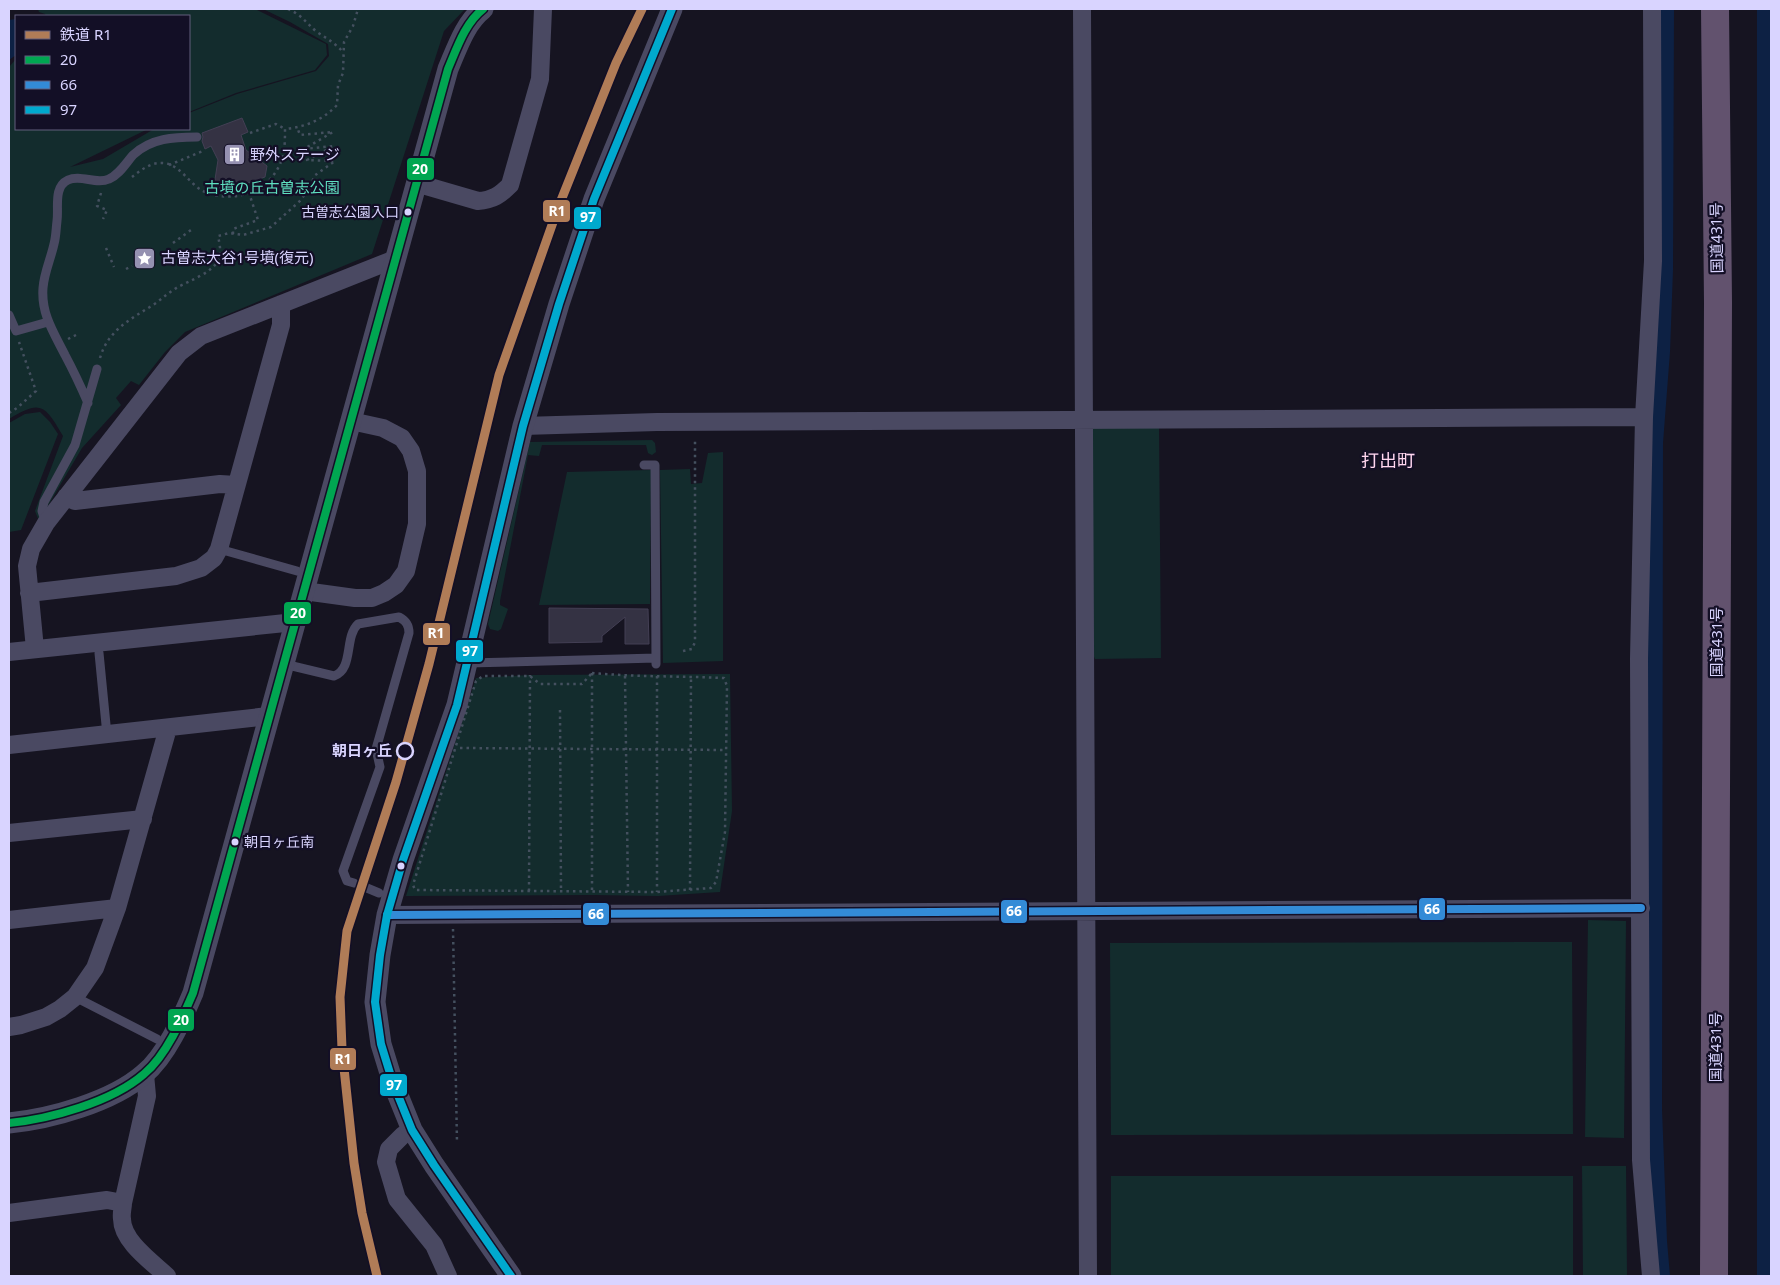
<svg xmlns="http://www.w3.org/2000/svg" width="1780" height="1285" font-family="'Noto Sans','Noto Sans JP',sans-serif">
  <rect width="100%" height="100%" fill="#161421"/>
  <path fill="#132c2d" d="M 38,9 L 255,9 L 326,44 L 327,55 L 315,70 L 236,93 L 189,112 L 189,16 L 46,16 L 45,14 L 39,12 Z
    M 263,9 L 465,9 L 444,31 L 372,254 L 185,332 L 165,352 L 139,385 L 131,381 L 116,398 L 121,405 L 82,448 L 39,521 L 35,511 L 63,436 C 45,405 41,399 9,419 L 9,67 L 16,59 L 16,129 L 148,129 L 70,167 L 103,159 L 154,129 L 189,129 L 189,113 L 237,94 L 316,71 L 329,56 L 328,44 L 290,22 Z
    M 40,412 L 50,422 L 58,434 L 21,530 L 9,532 L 9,423 L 25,414 Z
    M 1094,426 L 1159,427 L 1161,658 L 1095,659 L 1091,650 L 1092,431 Z
    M 652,440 L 655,443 L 656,452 L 652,455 L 648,453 L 646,445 L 542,445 L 539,456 L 528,455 L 500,601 L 500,605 L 508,609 L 501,629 L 498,631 L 490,629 L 488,624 L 530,442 Z
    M 723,452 L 723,661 L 663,663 L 660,470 L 690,469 L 691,484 L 702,483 L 708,453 Z
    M 651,470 L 650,604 L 539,605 L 567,472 Z
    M 730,674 L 732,811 L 720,892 L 658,896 L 593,895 L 406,896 L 476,678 L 529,675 Z
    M 1588,920 L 1626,921 L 1624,1138 L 1585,1137 Z
    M 1572,942 L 1573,1134 L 1111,1135 L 1110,943 Z
    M 1582,1166 L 1626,1166 L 1627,1276 L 1583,1276 Z
    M 1111,1176 L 1573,1176 L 1573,1276 L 1111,1276 Z"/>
  <path fill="#0d2144" d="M 1659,9 L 1674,9 L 1673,270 L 1670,352 L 1663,443 L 1662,1109 L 1667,1241 L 1670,1276 L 1653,1276 L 1646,1184 L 1644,780 Z
    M 1757,9 L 1771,9 L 1771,1276 L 1757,1276 Z
    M 16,19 L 16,55 L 9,60 L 9,20 Z"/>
  <path fill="#343243" stroke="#433f54" d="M 242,118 L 248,132 L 241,135 L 246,150 L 267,166 L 265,177 L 222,192 L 214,186 L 218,160 L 211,146 L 205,149 L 202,141 L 203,137 L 202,133 Z
    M 549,608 L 648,609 L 649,644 L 625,644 L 625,617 L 602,636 L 602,642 L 549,643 Z"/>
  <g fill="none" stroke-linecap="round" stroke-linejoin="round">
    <path stroke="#44505f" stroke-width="2.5" stroke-dasharray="2.5 4" stroke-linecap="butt" d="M 288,9 C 302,15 306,23 317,32 C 326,38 335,43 343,52
      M 250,133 L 276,124 L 285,129
      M 169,165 L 203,151
      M 132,177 C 141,170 151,162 163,163 C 180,164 189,184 203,191 C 233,205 271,192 282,159 C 285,150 285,139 285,129 C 305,127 323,120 337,105 L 338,85 L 343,73 L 344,42 L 353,26 L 358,9
      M 101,193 L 97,206 L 107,210 L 103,219
      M 233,234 L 233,229 L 258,220 L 249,193
      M 173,243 L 191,230
      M 106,248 L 114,267
      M 126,269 L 132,266
      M 68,339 L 76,335
      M 100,358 C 108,330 131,319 153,305 C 162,299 169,292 178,287 C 189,281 211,273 217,262 C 222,254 220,246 218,236 L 229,233 L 243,235 L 271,227 L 301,200 L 312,183 L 314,176 L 335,161 L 307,160 L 334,146 L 304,149 L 333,132 L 300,135 L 297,127
      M 9,413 L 17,408 L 36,391 L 19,342
      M 683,651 L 692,649 L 695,642 L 695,438
      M 592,673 C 636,677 680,676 724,678 L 727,686 L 725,832 L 716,882 L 711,888 L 657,892 L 415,890 L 413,885 L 476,681 L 483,676 L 530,676 L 540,684 L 582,684 Z
      M 592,673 L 592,892
      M 625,676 L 628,892
      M 657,676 L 657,892
      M 560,710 L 561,891
      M 460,748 L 726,750
      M 690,890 L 691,677
      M 529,891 L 530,675
      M 453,929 L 457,1143"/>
    <path stroke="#4a4962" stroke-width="9" d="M 9,315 L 16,331 L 48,322
      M 88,403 C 81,387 73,370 65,355 C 54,333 41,314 43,288 C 44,273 51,258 54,244 C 56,237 56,229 57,221 C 59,208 53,187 68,180 C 81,174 96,185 109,179 C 119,175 126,163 133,155 C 151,138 174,137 197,137
      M 644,465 L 655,465 L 656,664
      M 46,523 L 42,511 L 44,502 L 75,445 L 97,369
      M 219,549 L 297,571
      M 99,653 L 107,735
      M 468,663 L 656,658
      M 284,664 L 334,676 C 354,669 344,637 358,624 L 399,617 C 406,621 409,625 409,633 L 376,749 L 380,767 L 343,871 L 347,881 L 354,883
      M 367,888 L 379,893
      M 75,997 L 157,1039"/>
    <path stroke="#4a4962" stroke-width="18" d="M 1082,9 L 1088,1276
      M 416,183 L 478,201 C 493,200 500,195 510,185 L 540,79 L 543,9
      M 523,426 L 657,422 L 1644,417
      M 66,497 L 75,501 L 220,484 L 236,485
      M 304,591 L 355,598 L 372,598 L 384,593 L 396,585 L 406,571 L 417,524 L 417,471 L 411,451 L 402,438 L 383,428 L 351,421
      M 29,593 L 176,576 L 201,568 L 214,558 L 219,549 L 281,325 L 281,304
      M 35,649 L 27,566 L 31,549 L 46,523 L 179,353 L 201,336 L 395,259
      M 9,652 L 295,622
      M 9,745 L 269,716
      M 9,833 L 143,819
      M 387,915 L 1641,908
      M 9,920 L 117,908
      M 9,1027 L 21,1025 L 46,1017 L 60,1009 L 75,997 L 95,968 L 117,908 L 168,728
      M 145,1074 L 147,1096 L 123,1203 C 123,1208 121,1213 122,1219 C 122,1241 152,1262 167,1276
      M 412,1130 L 403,1135 L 389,1149 L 386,1162 L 397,1199 L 434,1245 L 448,1276
      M 9,1213 L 107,1200 L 123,1203
      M 1651,1276 L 1641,1160 L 1639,659 L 1644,417 L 1653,261 L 1652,9"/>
    <path stroke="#4a4962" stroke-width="21" d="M 9,1123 C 50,1119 112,1102 144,1074 C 166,1056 182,1019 193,993 L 448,69 C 457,48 465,23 483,9
      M 511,1276 L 434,1165 L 412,1130 L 393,1083 L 381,1044 L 375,1002 L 380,955 L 387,915 L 403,860 L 457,705 L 523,426 L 559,304 L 594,199 L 672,9"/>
    <path stroke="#62526e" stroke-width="28" d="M 1714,1276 L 1718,302 L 1715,9"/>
    <defs>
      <path id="bus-1" d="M 9,1123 C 50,1119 112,1102 144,1074 C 166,1056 182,1019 193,993 L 448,69 C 457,48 465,23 483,9"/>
      <path id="bus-2" d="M 387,915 L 1641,908"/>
      <path id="bus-3" d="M 511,1276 L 434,1165 L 412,1130 L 393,1083 L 381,1044 L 375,1002 L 380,955 L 387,915 L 403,860 L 457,705 L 523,426 L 559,304 L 594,199 L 672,9"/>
    </defs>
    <use href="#bus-1" stroke="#130f26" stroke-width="11"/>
    <use href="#bus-2" stroke="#130f26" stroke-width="11"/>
    <use href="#bus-3" stroke="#130f26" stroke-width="11"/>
    <use href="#bus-1" stroke="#00a651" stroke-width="8"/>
    <use href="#bus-2" stroke="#338bd7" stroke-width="8"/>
    <use href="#bus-3" stroke="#00a9ce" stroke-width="8"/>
    <defs>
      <path id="rail-1" d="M 377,1276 L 362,1213 L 354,1163 L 342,1049 L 340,997 L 347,931 L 396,782 L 429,664 L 499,375 L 558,208 L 616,63 L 642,9"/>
    </defs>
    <use href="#rail-1" stroke="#130f26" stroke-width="12"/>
    <use href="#rail-1" stroke="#b07c57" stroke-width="9"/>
  </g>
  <defs>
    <symbol id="building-square" viewBox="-11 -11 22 22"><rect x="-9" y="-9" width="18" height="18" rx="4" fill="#9591b1" stroke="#130f26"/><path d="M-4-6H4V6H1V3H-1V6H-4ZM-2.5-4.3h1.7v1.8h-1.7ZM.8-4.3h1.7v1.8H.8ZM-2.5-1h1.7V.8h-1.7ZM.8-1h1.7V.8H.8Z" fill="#fff"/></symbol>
    <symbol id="sight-square" viewBox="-11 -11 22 22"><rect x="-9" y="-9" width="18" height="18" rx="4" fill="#9591b1" stroke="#130f26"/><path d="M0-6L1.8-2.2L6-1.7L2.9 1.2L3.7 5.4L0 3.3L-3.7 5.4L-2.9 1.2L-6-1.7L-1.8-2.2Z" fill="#fff"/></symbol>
  </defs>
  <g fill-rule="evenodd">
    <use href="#building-square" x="222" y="142" width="25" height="25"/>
    <use href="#sight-square" x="132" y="246" width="25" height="25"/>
  </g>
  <g fill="#d9d4ff" stroke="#130f26" stroke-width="2">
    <circle cx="408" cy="212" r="4.5"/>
    <circle cx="235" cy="842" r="4.5"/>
    <circle cx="401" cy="866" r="4.5"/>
  </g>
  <circle fill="#130f26" stroke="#d9d4ff" stroke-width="2.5" cx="405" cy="751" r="8"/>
  <g text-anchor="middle" stroke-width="4.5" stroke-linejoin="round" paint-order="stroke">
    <g font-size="14" fill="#d9d4ff" stroke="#130f26" text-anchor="end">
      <text x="399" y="217">古曽志公園入口</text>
      <text x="244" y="847" text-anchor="start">朝日ヶ丘南</text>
    </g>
    <g font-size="15" fill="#d9d4ff" stroke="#130f26" text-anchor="start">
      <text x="250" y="160">野外ステージ</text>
      <text x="161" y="263">古曽志大谷1号墳(復元)</text>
    </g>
    <g font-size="15" fill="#5fe0c0" stroke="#130f26">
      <text x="272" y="193">古墳の丘古曽志公園</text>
    </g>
    <g font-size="15" fill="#d9d4ff" stroke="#130f26">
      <text transform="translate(1717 238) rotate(-91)" y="5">国道431号</text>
      <text transform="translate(1717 642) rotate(-90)" y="5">国道431号</text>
      <text transform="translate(1716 1047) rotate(-90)" y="5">国道431号</text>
    </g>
    <g font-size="15" font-weight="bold" fill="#d9d4ff" stroke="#130f26" text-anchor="end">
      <text x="392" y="756">朝日ヶ丘</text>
    </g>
    <g font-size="18" fill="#ffd6f0" stroke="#130f26">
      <text x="1388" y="467">打出町</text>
    </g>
  </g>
  <g stroke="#130f26" stroke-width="2">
    <rect x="406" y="157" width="29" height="24" rx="5" fill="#00a651"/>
    <rect x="542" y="199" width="29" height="24" rx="5" fill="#b07c57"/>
    <rect x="573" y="206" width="29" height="24" rx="5" fill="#00a9ce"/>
    <rect x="283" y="601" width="29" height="24" rx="5" fill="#00a651"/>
    <rect x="422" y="622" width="29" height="24" rx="5" fill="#b07c57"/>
    <rect x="455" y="639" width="29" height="24" rx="5" fill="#00a9ce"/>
    <rect x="1418" y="897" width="28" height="24" rx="5" fill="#338bd7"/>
    <rect x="1000" y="899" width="28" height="25" rx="5" fill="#338bd7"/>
    <rect x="582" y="902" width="28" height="24" rx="5" fill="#338bd7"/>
    <rect x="167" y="1008" width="28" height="24" rx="5" fill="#00a651"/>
    <rect x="329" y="1047" width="28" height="24" rx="5" fill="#b07c57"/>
    <rect x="379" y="1073" width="29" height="24" rx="5" fill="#00a9ce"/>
  </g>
  <g font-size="14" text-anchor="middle" font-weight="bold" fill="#fff">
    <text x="420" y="174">20</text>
    <text x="557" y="216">R1</text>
    <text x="588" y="222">97</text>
    <text x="298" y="618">20</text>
    <text x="436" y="638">R1</text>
    <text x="470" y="656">97</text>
    <text x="1432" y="914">66</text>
    <text x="1014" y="916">66</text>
    <text x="596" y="919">66</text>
    <text x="181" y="1025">20</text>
    <text x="343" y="1064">R1</text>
    <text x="394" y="1090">97</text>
  </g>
  <rect width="1780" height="1285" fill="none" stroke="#d9d4ff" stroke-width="20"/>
  <rect x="15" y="15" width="175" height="115" fill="#130f26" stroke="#625e7d"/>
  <rect x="25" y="31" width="25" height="8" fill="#b07c57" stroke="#625e7d"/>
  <text x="60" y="40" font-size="15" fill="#d9d4ff">鉄道 R1</text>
  <rect x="25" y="56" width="25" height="8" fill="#00a651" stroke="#625e7d"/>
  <text x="60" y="65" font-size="15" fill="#d9d4ff">20</text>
  <rect x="25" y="81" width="25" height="8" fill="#338bd7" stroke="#625e7d"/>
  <text x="60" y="90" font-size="15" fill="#d9d4ff">66</text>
  <rect x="25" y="106" width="25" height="8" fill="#00a9ce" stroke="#625e7d"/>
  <text x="60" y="115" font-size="15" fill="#d9d4ff">97</text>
</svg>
